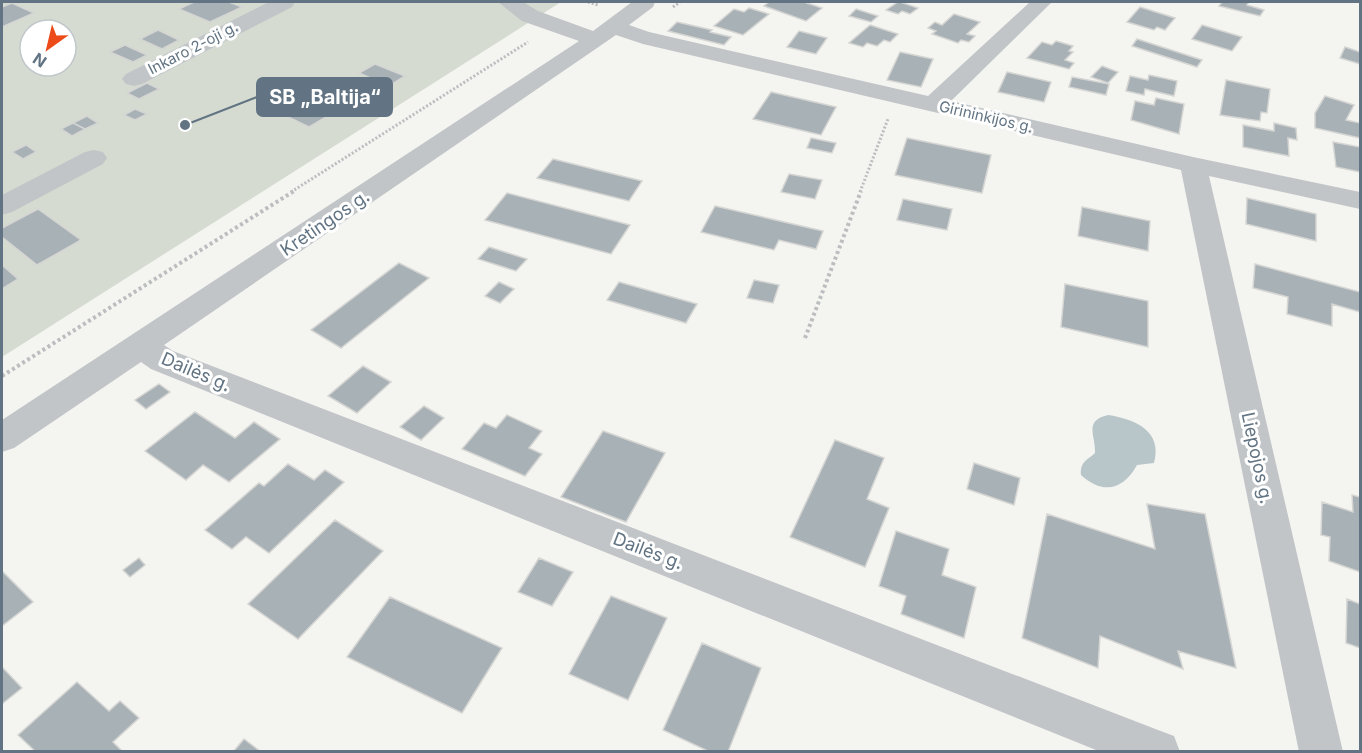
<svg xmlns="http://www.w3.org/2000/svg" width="1362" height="753" font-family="Inter,sans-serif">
  <rect width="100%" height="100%" fill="#f4f4f0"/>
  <path fill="#d5dbd1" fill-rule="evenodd" d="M 2,2 L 561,2 L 2,357 ZM 30,30 L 66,30 L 66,66 L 30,66 Z"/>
  <path fill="#b8c6ca" d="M 1108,415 C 1135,419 1163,431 1154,463 L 1137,465 C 1123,490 1103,495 1081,475 C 1080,462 1086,461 1095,453 C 1096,435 1083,421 1108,415 Z"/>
  <path fill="#a8b1b6" stroke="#d5d5d3" stroke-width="1.5" d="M 194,2 L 229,2 L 242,7 L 210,22 L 179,9 Z
    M 769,2 L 809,2 L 807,3 L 822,8 L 806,21 L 764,6 Z
    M 898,2 L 900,2 L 918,8 L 910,14 L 902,11 L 898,14 L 886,10 Z
    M 1222,2 L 1249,2 L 1247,5 L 1264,10 L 1260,16 L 1219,6 Z
    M 12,3 L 34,13 L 2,27 L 2,7 Z
    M 1140,7 L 1175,18 L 1165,30 L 1157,27 L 1154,30 L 1127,22 Z
    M 749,8 L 769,14 L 743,35 L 714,26 L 734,9 L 744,12 Z
    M 856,9 L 878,16 L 871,22 L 849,16 Z
    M 954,14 L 980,22 L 967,34 L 975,36 L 969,42 L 961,40 L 958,43 L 932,34 L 936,31 L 928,28 L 935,22 L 942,25 Z
    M 677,22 L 712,30 L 710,32 L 731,37 L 724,45 L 668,31 Z
    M 870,25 L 898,34 L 890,42 L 884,40 L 877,46 L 867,43 L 863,47 L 849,43 Z
    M 1202,25 L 1242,37 L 1232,51 L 1192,39 Z
    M 158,30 L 179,40 L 162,49 L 140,39 Z
    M 799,31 L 827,38 L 816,54 L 787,47 Z
    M 1137,39 L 1202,60 L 1197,67 L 1132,46 Z
    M 1056,41 L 1073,46 L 1069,51 L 1073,52 L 1065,60 L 1074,63 L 1069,69 L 1027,58 L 1042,42 L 1052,45 Z
    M 125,45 L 147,55 L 133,62 L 110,52 Z
    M 1345,47 L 1360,52 L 1360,64 L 1340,58 Z
    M 900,52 L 933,59 L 921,87 L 887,80 Z
    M 375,64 L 405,76 L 389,86 L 359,73 Z
    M 1102,66 L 1118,72 L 1108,83 L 1091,77 Z
    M 1007,72 L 1051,82 L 1044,102 L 998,92 Z
    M 1149,75 L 1177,81 L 1174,96 L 1145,89 L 1144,95 L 1126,91 L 1130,76 L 1148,80 Z
    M 1072,77 L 1109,84 L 1106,95 L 1069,87 Z
    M 1226,80 L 1270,89 L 1267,113 L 1261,112 L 1260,121 L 1220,115 Z
    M 147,83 L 159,89 L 139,99 L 127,93 Z
    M 771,92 L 836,107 L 821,135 L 753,119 Z
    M 1325,96 L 1354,105 L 1346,120 L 1360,123 L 1360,138 L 1315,128 L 1315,113 Z
    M 1156,98 L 1184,104 L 1179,134 L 1131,120 L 1135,101 L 1154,105 Z
    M 303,106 L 326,117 L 309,127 L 286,116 Z
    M 135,109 L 147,114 L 135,120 L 124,115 Z
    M 87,116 L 98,123 L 85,129 L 73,123 Z
    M 73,123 L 85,129 L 72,136 L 61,129 Z
    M 1274,123 L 1296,128 L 1297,140 L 1288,138 L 1289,156 L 1243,147 L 1243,125 L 1274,131 Z
    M 811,138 L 836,143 L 832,153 L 807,148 Z
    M 907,138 L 991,155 L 982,193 L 895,175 Z
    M 1333,142 L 1360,147 L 1360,172 L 1336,167 Z
    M 26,145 L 36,152 L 23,159 L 12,152 Z
    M 553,159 L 642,181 L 629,201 L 537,178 Z
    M 789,174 L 822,180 L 815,199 L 781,192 Z
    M 507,193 L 630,225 L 611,254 L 485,220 Z
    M 1247,198 L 1316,214 L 1316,241 L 1246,224 Z
    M 903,199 L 952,209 L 947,230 L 897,220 Z
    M 715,206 L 823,231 L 816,249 L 779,240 L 774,250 L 701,232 Z
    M 1082,207 L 1150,221 L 1148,251 L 1078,236 Z
    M 38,209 L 81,240 L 37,265 L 2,237 L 2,228 Z
    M 489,247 L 527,259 L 516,271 L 478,259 Z
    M 399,263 L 429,278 L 341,348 L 311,330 Z
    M 1255,264 L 1360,292 L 1360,312 L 1332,304 L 1332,326 L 1287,314 L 1288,297 L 1253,288 Z
    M 2,265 L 18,279 L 2,289 Z
    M 754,280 L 779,285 L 773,303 L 747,298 Z
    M 499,282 L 514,289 L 500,303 L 485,296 Z
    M 619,282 L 697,304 L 686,323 L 607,300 Z
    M 1065,284 L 1148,301 L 1148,347 L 1061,327 Z
    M 363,366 L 391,382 L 357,413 L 328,396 Z
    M 159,384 L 170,392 L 146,409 L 135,400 Z
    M 424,406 L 444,418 L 421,440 L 400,427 Z
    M 195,412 L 235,438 L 254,422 L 280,439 L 229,482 L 203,465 L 186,480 L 145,451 Z
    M 507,415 L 542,431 L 529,448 L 542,454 L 525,476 L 462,449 L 484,423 L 496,428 Z
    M 603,431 L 665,453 L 626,522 L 561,497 Z
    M 835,440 L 884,458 L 867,499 L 889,508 L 865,567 L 790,537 Z
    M 974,463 L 1020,478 L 1014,505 L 967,489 Z
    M 288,464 L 314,480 L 325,470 L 344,482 L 269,553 L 246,537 L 232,549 L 205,530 L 259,483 L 264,486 Z
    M 1352,495 L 1360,497 L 1360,572 L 1329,561 L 1330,537 L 1321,535 L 1322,502 L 1353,512 Z
    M 1147,504 L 1205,514 L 1236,668 L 1178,651 L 1183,669 L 1100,636 L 1098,668 L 1022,638 L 1047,514 L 1155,549 Z
    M 335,520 L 383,551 L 298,639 L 248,604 Z
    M 896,531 L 949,549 L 942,575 L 976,587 L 964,638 L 901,614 L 906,596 L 879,586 Z
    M 139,558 L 145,565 L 130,577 L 123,570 Z
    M 539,558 L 573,572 L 552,606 L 518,592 Z
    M 2,571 L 33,602 L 2,626 Z
    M 611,596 L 667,618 L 628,700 L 569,674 Z
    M 390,597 L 502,648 L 462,713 L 347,657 Z
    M 1347,599 L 1360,604 L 1360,648 L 1346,643 Z
    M 702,643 L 761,668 L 728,752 L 710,752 L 663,730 Z
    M 2,667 L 22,688 L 2,704 Z
    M 77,682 L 109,711 L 120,701 L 139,718 L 113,742 L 123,752 L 36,752 L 18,735 Z
    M 244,739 L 261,752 L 233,752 Z"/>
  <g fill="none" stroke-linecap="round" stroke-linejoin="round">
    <path stroke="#bbbdbf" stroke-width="3" stroke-dasharray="2 2" stroke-linecap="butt" d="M 588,2 L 598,5
      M 673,7 L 680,2
      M 291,192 L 528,42
      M 860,192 L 888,119"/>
    <path stroke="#bbbdbf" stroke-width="4" stroke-dasharray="3 3" stroke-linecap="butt" d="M 805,338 L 861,191
      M 2,376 L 294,191"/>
    <path fill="#c1c5c8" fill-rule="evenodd" d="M 269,2 L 295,2 L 292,7 L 142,84 L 134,86 L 126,84 L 122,79 L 126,74 Z
      M 498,2 L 523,2 L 538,11 L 593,31 L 632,2 L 655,2 L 653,7 L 629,25 L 649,32 L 928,96 L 1030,2 L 1052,2 L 951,101 L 1193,157 L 1360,192 L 1360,209 L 1209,176 L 1343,752 L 1299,752 L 1181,170 L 643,44 L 616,35 L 164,345 L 173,351 L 1158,730 L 1174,736 L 1180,752 L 1101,752 L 151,369 L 141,362 L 14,448 L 2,452 L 2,420 L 579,41 L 522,21 Z
      M 94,150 L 103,152 L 107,158 L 103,164 L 12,212 L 2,215 L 2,195 L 85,152 Z"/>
  </g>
  <g text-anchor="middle" stroke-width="6" stroke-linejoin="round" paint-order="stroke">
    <g font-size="15" fill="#627483" stroke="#fff">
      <text transform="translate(193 48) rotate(-27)" y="5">Inkaro 2-oji g.</text>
      <text transform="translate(986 117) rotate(13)" y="5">Girininkijos g.</text>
    </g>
    <g font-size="18" fill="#627483" stroke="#fff">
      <text transform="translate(325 223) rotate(-34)" y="6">Kretingos g.</text>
      <text transform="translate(196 372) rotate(23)" y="6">Dailės g.</text>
      <text transform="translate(1257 458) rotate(78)" y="6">Liepojos g.</text>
      <text transform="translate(648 551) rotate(21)" y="6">Dailės g.</text>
    </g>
  </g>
  <path fill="none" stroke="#627483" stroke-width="2" d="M185 125L257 97"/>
  <circle fill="#627483" stroke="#fff" stroke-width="2" cx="185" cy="125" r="6"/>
  <rect fill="#627483" stroke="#627483" stroke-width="2" x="257" y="78" width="135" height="38" rx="6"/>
  <g font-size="20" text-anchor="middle" font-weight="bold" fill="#fff">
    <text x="325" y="104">SB „Baltija“</text>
  </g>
  <rect width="1362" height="753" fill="none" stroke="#627483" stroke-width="6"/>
  <g transform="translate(48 48) rotate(214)"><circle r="28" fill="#ffffff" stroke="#c0c7cd" stroke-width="1.5"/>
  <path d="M0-4.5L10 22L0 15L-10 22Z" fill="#ec4a19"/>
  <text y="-9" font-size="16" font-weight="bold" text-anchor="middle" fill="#627483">N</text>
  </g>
</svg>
